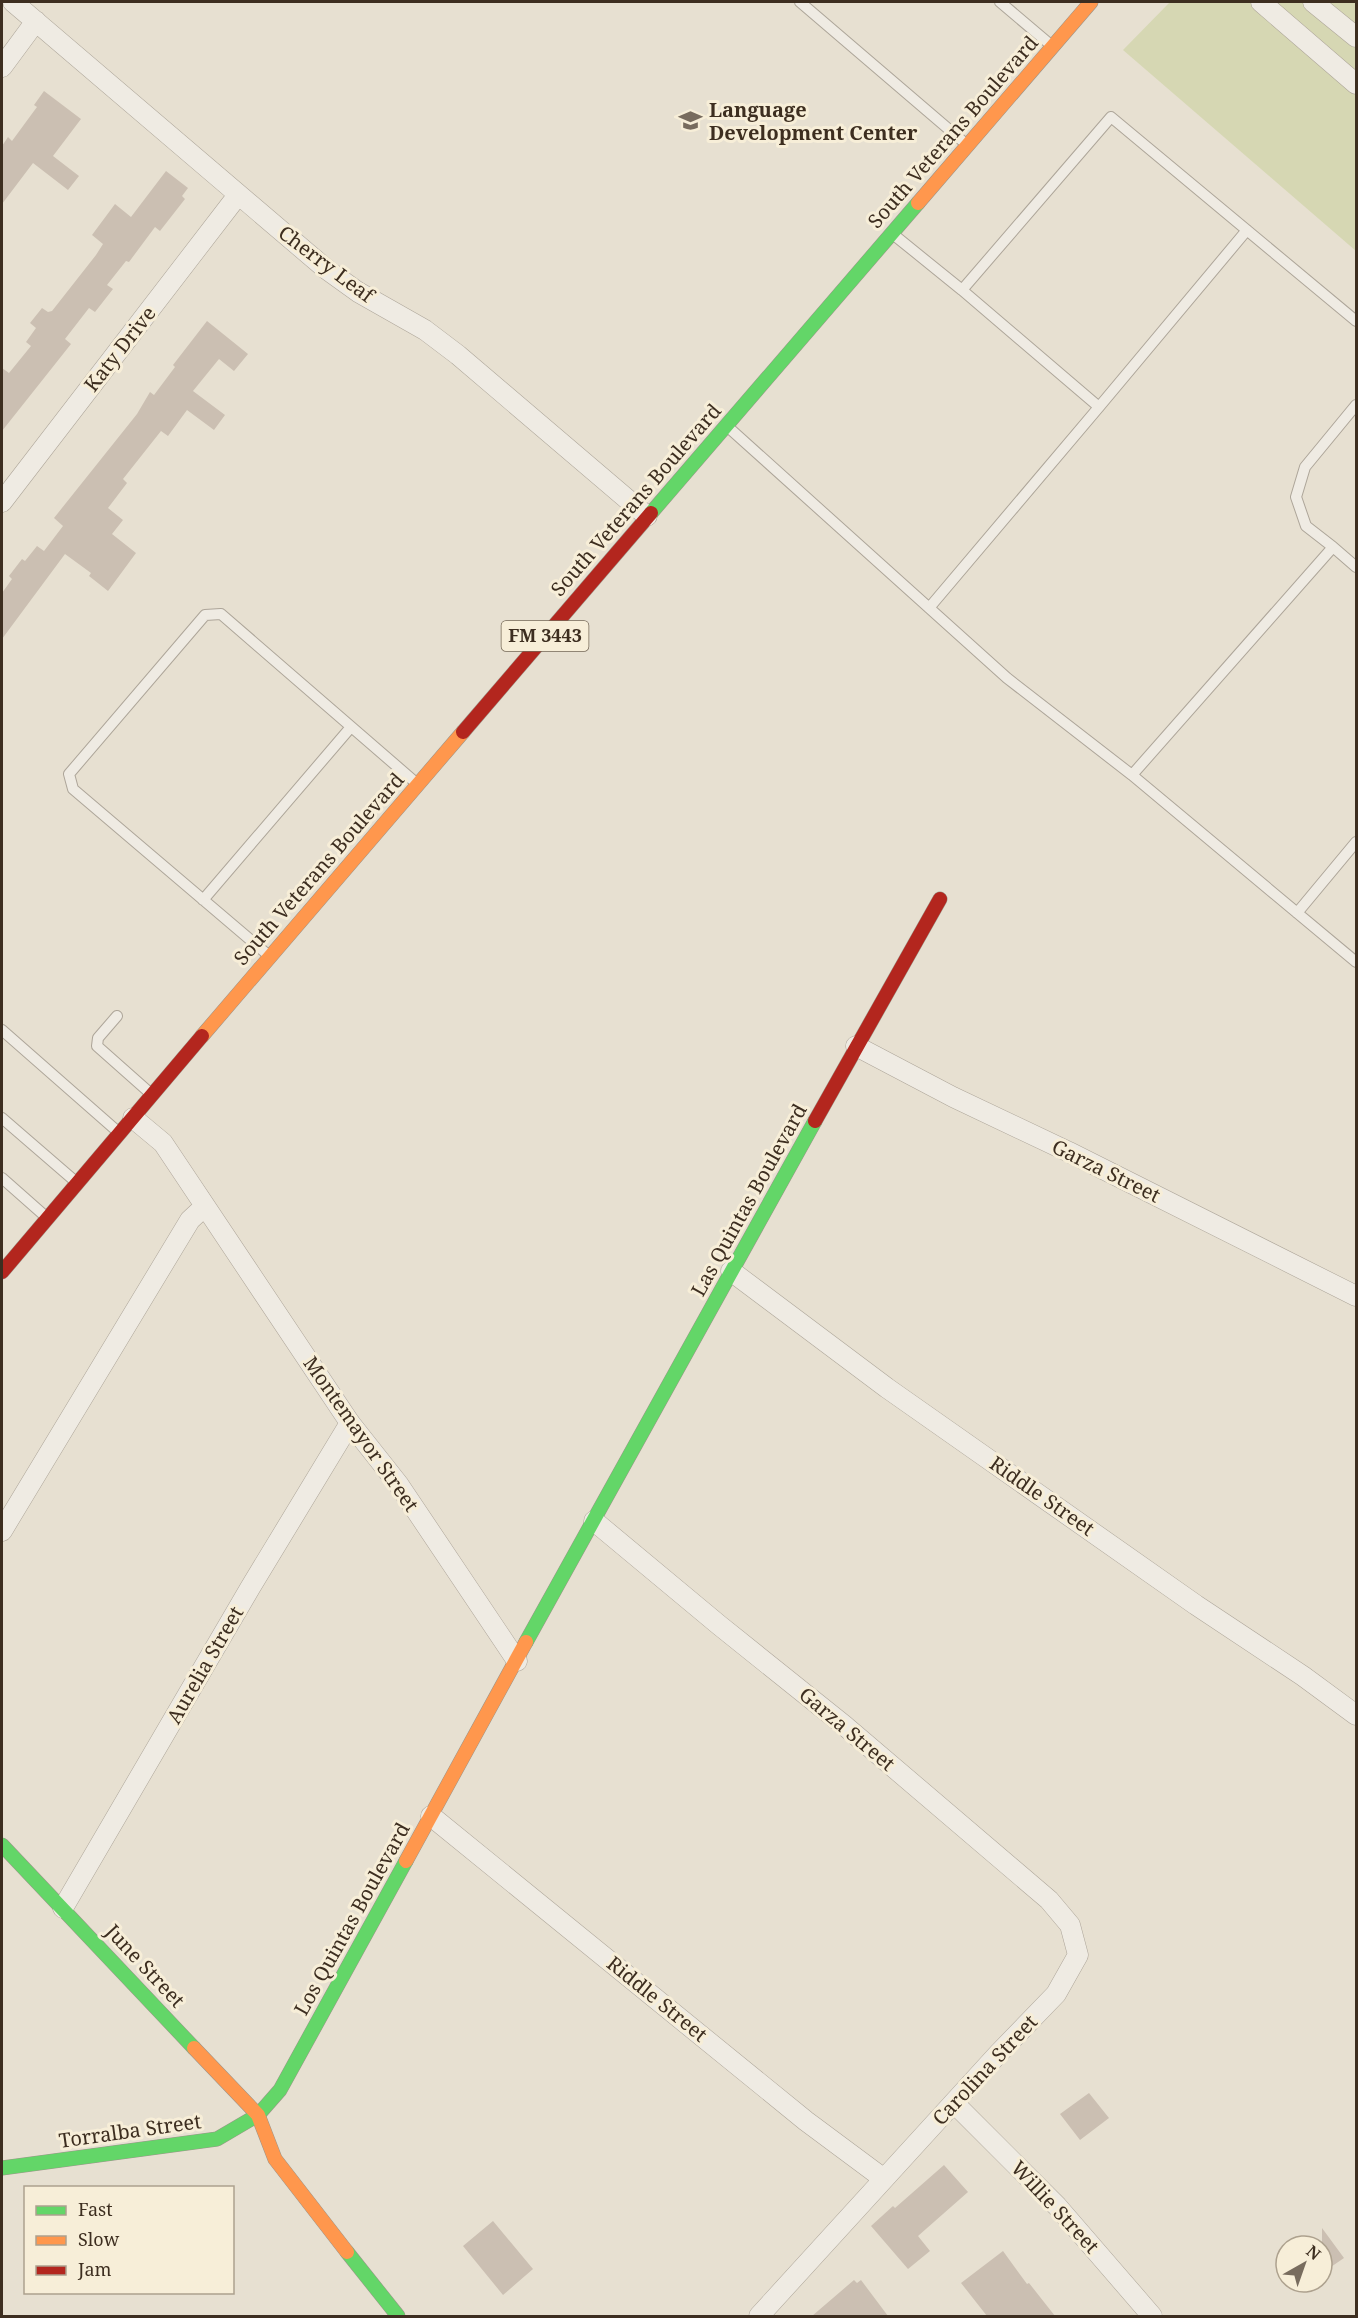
<svg xmlns="http://www.w3.org/2000/svg" width="1358" height="2318" font-family="'Noto Serif',serif">
  <rect width="100%" height="100%" fill="#e7e0d1"/>
  <path fill="#d6d7b3" d="M 1170,2 L 1356,2 L 1356,251 L 1123,50 Z"/>
  <path fill="#cbbfb2" d="M 44,91 L 81,119 L 53,156 L 79,176 L 68,190 L 33,163 L 2,204 L 2,146 L 8,137 L 12,141 L 34,111 L 37,107 L 34,105 Z
    M 166,171 L 188,188 L 182,196 L 185,199 L 160,231 L 155,227 L 129,262 L 126,261 L 107,285 L 113,289 L 95,312 L 89,308 L 65,339 L 71,344 L 2,431 L 2,368 L 9,373 L 31,346 L 26,342 L 36,328 L 30,323 L 42,308 L 48,312 L 52,311 L 96,255 L 103,244 L 92,235 L 115,204 L 131,217 Z
    M 207,321 L 248,354 L 234,371 L 219,359 L 193,391 L 225,415 L 214,430 L 187,410 L 168,436 L 161,431 L 123,479 L 127,483 L 108,508 L 123,520 L 112,534 L 136,553 L 108,591 L 89,576 L 91,573 L 65,554 L 2,639 L 2,593 L 12,579 L 9,576 L 22,559 L 25,561 L 37,546 L 44,551 L 63,526 L 54,518 L 137,414 L 150,392 L 154,395 L 175,367 L 173,365 Z
    M 1089,2093 L 1109,2118 L 1080,2140 L 1060,2114 Z
    M 944,2165 L 968,2192 L 918,2236 L 930,2251 L 908,2269 L 871,2226 L 893,2206 L 895,2208 Z
    M 493,2221 L 533,2269 L 503,2295 L 463,2246 Z
    M 1322,2228 L 1344,2258 L 1322,2273 Z
    M 1003,2251 L 1027,2284 L 1029,2283 L 1055,2316 L 987,2316 L 961,2283 Z
    M 854,2280 L 857,2283 L 861,2280 L 888,2316 L 812,2316 Z"/>
  <g fill="none" stroke-linecap="round" stroke-linejoin="round">
    <defs>
      <path id="lane" d="M 800,2 L 966,144
        M 1000,2 L 1052,46
        M 894,235 L 962,290 L 1111,117 L 1356,321
        M 962,290 L 1099,407 L 1247,230
        M 728,427 L 1007,678 L 1132,775 L 1356,962
        M 1333,547 L 1306,526 L 1296,497 L 1305,467 L 1356,405
        M 929,608 L 1099,407
        M 1132,775 L 1333,547 L 1356,567
        M 203,900 L 351,727
        M 1297,913 L 1356,842
        M 267,954 L 73,789 L 69,774 L 205,615 L 221,614 L 415,782
        M 117,1016 L 98,1038 L 97,1046 L 150,1093
        M 2,1030 L 117,1131
        M 2,1118 L 76,1182
        M 2,1178 L 45,1216"/>
      <path id="street" d="M 13,2 L 326,269 L 358,292 L 425,330 L 458,355 L 647,516
        M 1261,2 L 1356,84
        M 1313,2 L 1356,37
        M 2,67 L 36,21
        M 2,502 L 238,195
        M 856,1046 L 953,1097 L 1069,1152 L 1356,1296
        M 133,1118 L 163,1143 L 350,1423 L 399,1485 L 517,1661
        M 731,1271 L 887,1388 L 1196,1605 L 1303,1676 L 1356,1715
        M 594,1521 L 719,1625 L 845,1726 L 1049,1900 L 1070,1925 L 1078,1955 L 1056,1994 L 998,2054 L 759,2316
        M 2,1531 L 190,1220 L 204,1207
        M 431,1816 L 806,2121 L 884,2179
        M 63,1908 L 250,1588 L 350,1423
        M 954,2103 L 1057,2206 L 1152,2316"/>
      <path id="fast" d="M 651,513 L 918,203
        M 526,1642 L 815,1121
        M 2,1845 L 194,2048
        M 2,2168 L 217,2139 L 258,2115 L 280,2090 L 406,1861
        M 347,2252 L 398,2316"/>
      <path id="slow" d="M 918,203 L 1091,2
        M 202,1036 L 463,732
        M 406,1861 L 526,1642
        M 194,2048 L 258,2115 L 275,2159 L 347,2252"/>
      <path id="jam" d="M 463,732 L 651,513
        M 815,1121 L 940,899
        M 2,1272 L 202,1036"/>
    </defs>
    <use href="#lane" stroke="#ada599" stroke-width="12"/>
    <use href="#street" stroke="#ada599" stroke-width="21"/>
    <use href="#fast" stroke="#9c958a" stroke-width="15"/>
    <use href="#slow" stroke="#9c958a" stroke-width="15"/>
    <use href="#jam" stroke="#9c958a" stroke-width="15"/>
    <use href="#lane" stroke="#efebe3" stroke-width="10"/>
    <use href="#street" stroke="#efebe3" stroke-width="20"/>
    <use href="#fast" stroke="#63d668" stroke-width="14"/>
    <use href="#slow" stroke="#ff974d" stroke-width="14"/>
    <use href="#jam" stroke="#b3261e" stroke-width="14"/>
  </g>
  <defs>
    <symbol id="school-bare" viewBox="-9 -9 18 18"><path d="M0-5L7-2L0 1L-7-2ZM-4 1L0 2.5L4 1V4Q0 6-4 4Z" fill="#786c5e" stroke="#f7eed8" stroke-width="2.5" paint-order="stroke"/></symbol>
  </defs>
  <g fill-rule="evenodd">
    <use href="#school-bare" x="674" y="104" width="33" height="33"/>
  </g>
  <g text-anchor="middle" stroke-width="6" stroke-linejoin="round" paint-order="stroke">
    <rect fill="#f7eed8" stroke="#756857" stroke-width="1.5" x="501.5" y="621" width="87" height="30" rx="4.5"/>
    <g font-size="18" font-weight="bold" fill="#3d2e20">
      <text x="545" y="642">FM 3443</text>
    </g>
    <g font-size="20" font-weight="bold" fill="#3d2e20" stroke="#f7eed8" text-anchor="start">
      <text x="709" y="117">Language<tspan x="709" dy="23">Development Center</tspan></text>
    </g>
    <g font-size="20" fill="#3d2e20" stroke="#f7eed8">
      <text transform="translate(953 132) rotate(-49)" y="7">South Veterans Boulevard</text>
      <text transform="translate(326 264) rotate(37)" y="7">Cherry Leaf</text>
      <text transform="translate(120 349) rotate(-52)" y="7">Katy Drive</text>
      <text transform="translate(636 500) rotate(-49)" y="7">South Veterans Boulevard</text>
      <text transform="translate(319 869) rotate(-49)" y="7">South Veterans Boulevard</text>
      <text transform="translate(1106 1171) rotate(26)" y="7">Garza Street</text>
      <text transform="translate(749 1200) rotate(-61)" y="7">Las Quintas Boulevard</text>
      <text transform="translate(361 1434) rotate(55)" y="7">Montemayor Street</text>
      <text transform="translate(1042 1496) rotate(35)" y="7">Riddle Street</text>
      <text transform="translate(205 1665) rotate(-60)" y="7">Aurelia Street</text>
      <text transform="translate(847 1729) rotate(40)" y="7">Garza Street</text>
      <text transform="translate(352 1919) rotate(-61)" y="7">Los Quintas Boulevard</text>
      <text transform="translate(145 1966) rotate(47)" y="7">June Street</text>
      <text transform="translate(657 1999) rotate(39)" y="7">Riddle Street</text>
      <text transform="translate(985 2070) rotate(-47)" y="7">Carolina Street</text>
      <text transform="translate(130 2131) rotate(-8)" y="7">Torralba Street</text>
      <text transform="translate(1055 2207) rotate(47)" y="7">Willie Street</text>
    </g>
  </g>
  <rect width="1358" height="2318" fill="none" stroke="#3d2e20" stroke-width="6"/>
  <rect x="24" y="2186" width="210" height="108" fill="#f7eed8" stroke="#ada18e" stroke-width="1.5"/>
  <rect x="36" y="2206" width="30" height="9" fill="#63d668" stroke="#ada18e" stroke-width="1.5"/>
  <text x="78" y="2216" font-size="18" fill="#3d2e20">Fast</text>
  <rect x="36" y="2236" width="30" height="9" fill="#ff974d" stroke="#ada18e" stroke-width="1.5"/>
  <text x="78" y="2246" font-size="18" fill="#3d2e20">Slow</text>
  <rect x="36" y="2266" width="30" height="9" fill="#b3261e" stroke="#ada18e" stroke-width="1.5"/>
  <text x="78" y="2276" font-size="18" fill="#3d2e20">Jam</text>
  <g transform="translate(1304 2264) rotate(40)"><circle r="28" fill="#f7eed8" stroke="#ada18e" stroke-width="1.5"/>
  <path d="M0-4.5L10 22L0 15L-10 22Z" fill="#786c5e"/>
  <text y="-9" font-size="16" font-weight="bold" text-anchor="middle" fill="#3d2e20">N</text>
  </g>
</svg>
